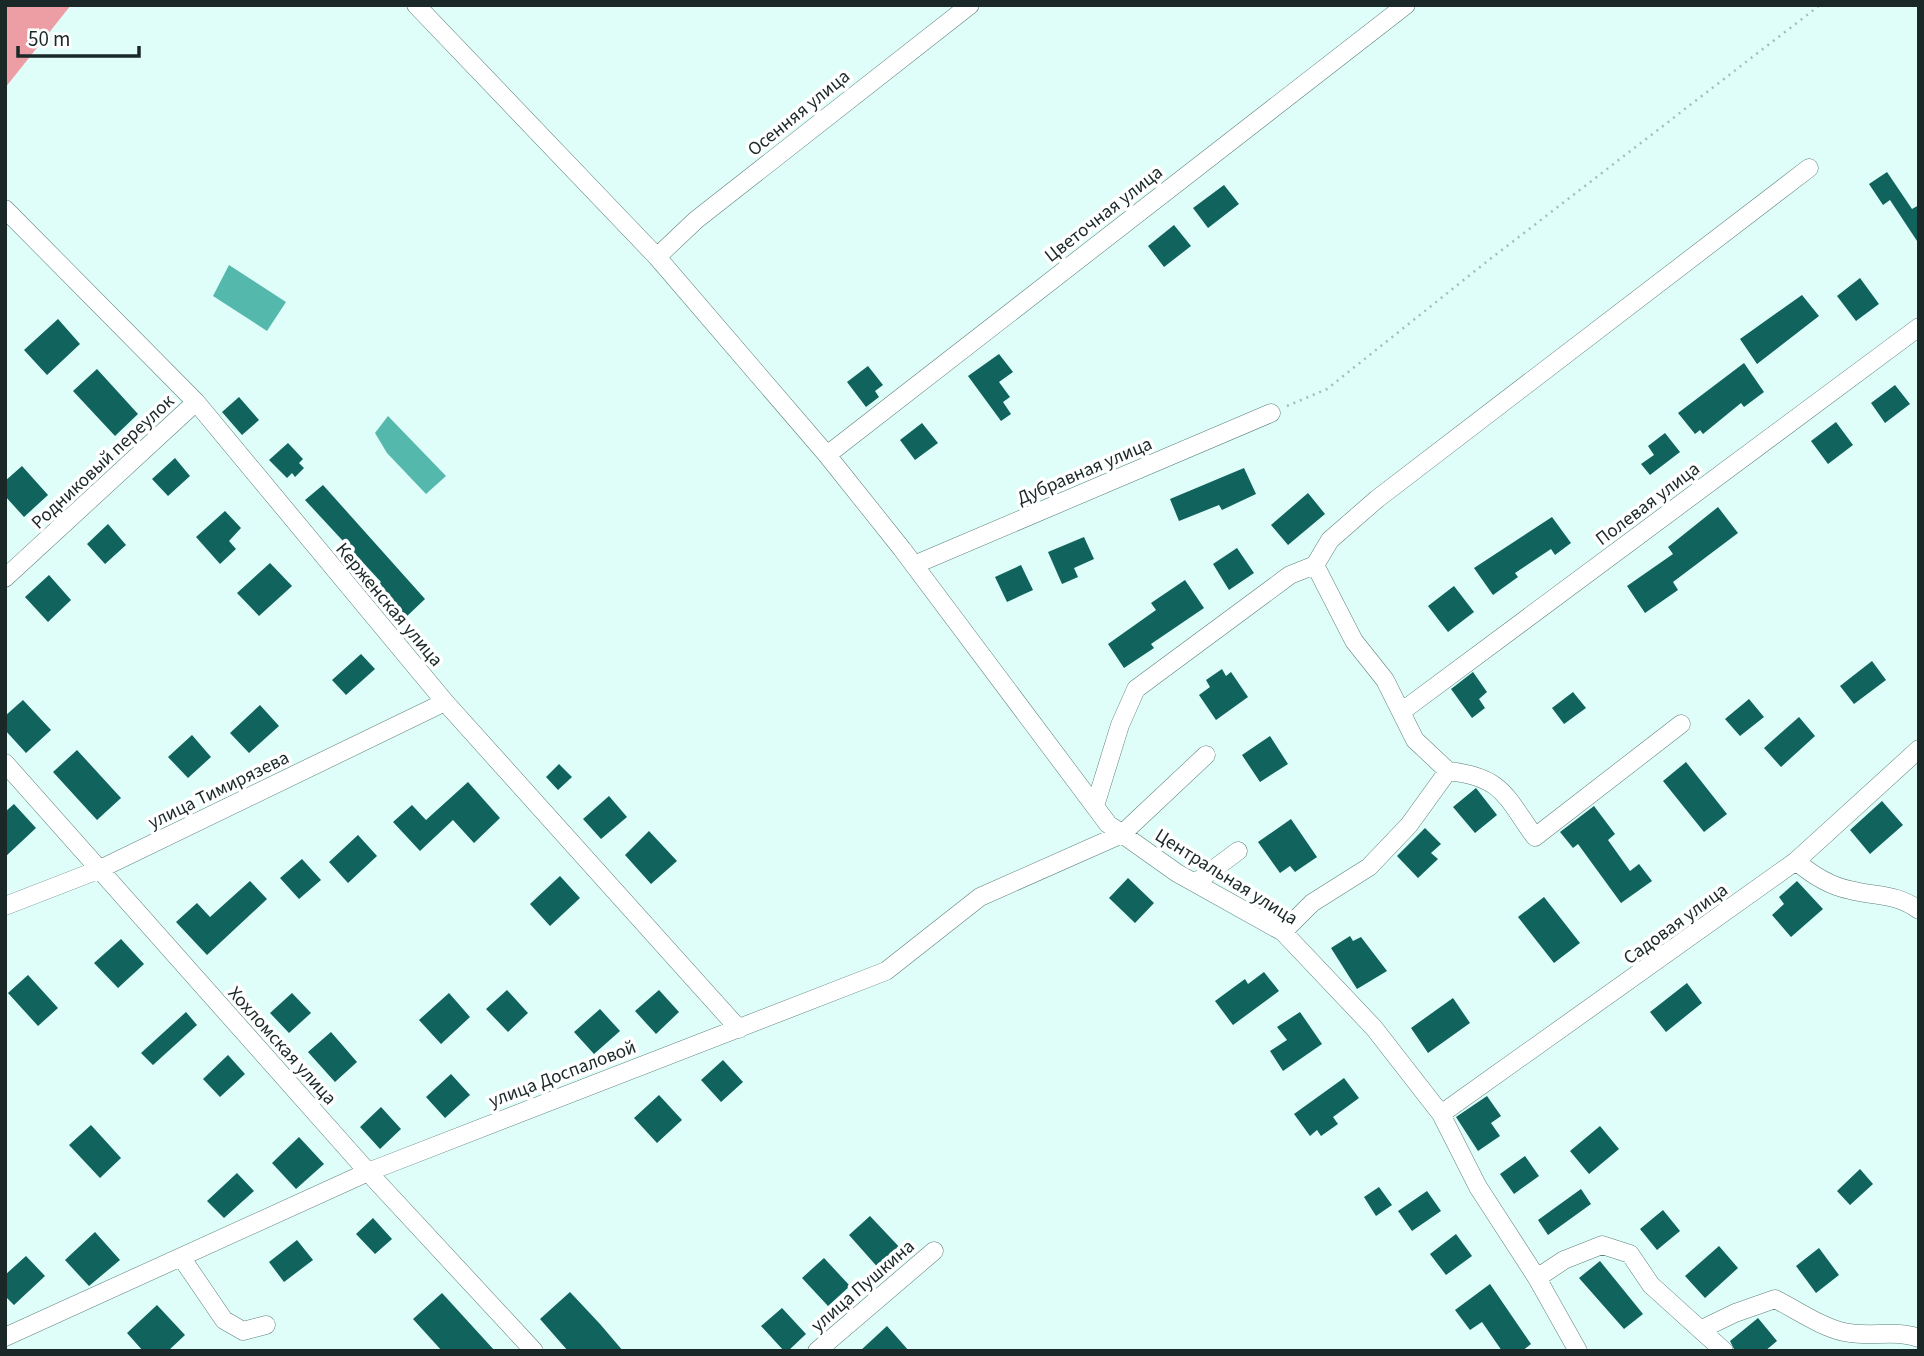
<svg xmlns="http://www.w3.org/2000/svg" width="1924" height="1356" font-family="'Source Sans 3',sans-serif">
  <rect width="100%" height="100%" fill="#dffdf9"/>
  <path fill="#ec9ea4" d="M 5,5 L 71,5 L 5,88 Z"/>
  <path fill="#55b8ad" d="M 229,265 L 286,302 L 267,331 L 213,296 Z
    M 388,416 L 446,476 L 426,494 L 387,453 L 375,433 Z"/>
  <path fill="#10645d" d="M 1887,172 L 1912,209 L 1919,205 L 1919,244 L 1890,200 L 1883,205 L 1869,184 Z
    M 1224,185 L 1239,204 L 1208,228 L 1193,208 Z
    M 1174,225 L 1191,246 L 1164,267 L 1148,246 Z
    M 1860,278 L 1879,304 L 1856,321 L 1837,296 Z
    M 1802,295 L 1819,316 L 1757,364 L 1740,339 Z
    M 58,319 L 80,344 L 47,375 L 24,350 Z
    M 999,354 L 1013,372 L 999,382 L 1010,397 L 1003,402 L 1011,414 L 1001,421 L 968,376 Z
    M 1744,363 L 1764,392 L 1744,407 L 1741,403 L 1703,434 L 1700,430 L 1695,434 L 1678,413 Z
    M 868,366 L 883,385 L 875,391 L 879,397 L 866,407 L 847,382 Z
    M 97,369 L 138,414 L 115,436 L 73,391 Z
    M 1895,385 L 1910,404 L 1885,423 L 1871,403 Z
    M 239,397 L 259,420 L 242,435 L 222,412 Z
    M 1836,422 L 1853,445 L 1828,464 L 1811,441 Z
    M 922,423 L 938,443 L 915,460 L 900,440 Z
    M 1665,433 L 1680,452 L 1650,475 L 1641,464 L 1654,455 L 1648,446 Z
    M 288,443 L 303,459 L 299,463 L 304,468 L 295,477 L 292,473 L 287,478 L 269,460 Z
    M 175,458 L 190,476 L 168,496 L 152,479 Z
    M 22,466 L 48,495 L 24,517 L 5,496 L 5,481 Z
    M 1244,468 L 1256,494 L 1222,510 L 1219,505 L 1179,521 L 1170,499 Z
    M 323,485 L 425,599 L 405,618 L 376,587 L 381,582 L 305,500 Z
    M 1308,493 L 1325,514 L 1288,545 L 1271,525 Z
    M 1718,507 L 1738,533 L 1673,582 L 1678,590 L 1645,613 L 1627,586 L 1673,554 L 1668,547 Z
    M 225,511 L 241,528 L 229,541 L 236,549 L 220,564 L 196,537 Z
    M 1552,517 L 1571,543 L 1555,555 L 1551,549 L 1515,573 L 1518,577 L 1493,595 L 1474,568 Z
    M 108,524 L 126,545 L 105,564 L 87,544 Z
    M 1084,537 L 1094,559 L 1074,568 L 1078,577 L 1062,584 L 1048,552 Z
    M 1237,548 L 1254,573 L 1229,590 L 1213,564 Z
    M 270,563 L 292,586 L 259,616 L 237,593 Z
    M 1021,565 L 1033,590 L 1007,602 L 995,577 Z
    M 49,575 L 71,600 L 48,622 L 25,597 Z
    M 1185,580 L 1204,608 L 1151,644 L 1154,648 L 1124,668 L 1108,644 L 1156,610 L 1151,603 Z
    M 1454,586 L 1474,612 L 1448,632 L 1428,606 Z
    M 361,654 L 375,669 L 346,695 L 332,680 Z
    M 1872,661 L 1886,680 L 1854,704 L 1840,686 Z
    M 1222,669 L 1226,676 L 1231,672 L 1248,697 L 1216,720 L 1199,695 L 1210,687 L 1206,680 Z
    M 1473,672 L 1487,692 L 1479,699 L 1485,708 L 1472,718 L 1451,689 Z
    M 1573,692 L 1586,708 L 1564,724 L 1552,708 Z
    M 1749,699 L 1764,717 L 1740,736 L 1725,719 Z
    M 23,700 L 51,730 L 26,753 L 5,730 L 5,716 Z
    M 260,705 L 279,726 L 249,753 L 230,733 Z
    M 1799,717 L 1815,736 L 1781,767 L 1764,748 Z
    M 192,735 L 211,757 L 188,778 L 168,757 Z
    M 1270,736 L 1288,764 L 1260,782 L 1242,755 Z
    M 77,750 L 121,798 L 97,820 L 53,772 Z
    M 1686,762 L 1727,814 L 1704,832 L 1663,781 Z
    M 559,764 L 572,777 L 558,790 L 546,777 Z
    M 468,782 L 500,818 L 474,843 L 453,820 L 420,851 L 393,822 L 412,805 L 426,820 Z
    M 1476,788 L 1497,815 L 1475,833 L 1453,807 Z
    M 609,796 L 627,817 L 601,839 L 583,819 Z
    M 1882,801 L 1903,825 L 1870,854 L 1850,830 Z
    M 14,804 L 36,828 L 5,857 L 5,812 Z
    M 1594,806 L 1615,834 L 1608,840 L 1630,871 L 1639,864 L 1652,881 L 1621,903 L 1578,844 L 1573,848 L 1560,832 Z
    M 1291,819 L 1317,857 L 1295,872 L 1290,866 L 1280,873 L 1258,842 Z
    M 1425,828 L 1441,844 L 1431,853 L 1438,859 L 1418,878 L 1397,856 Z
    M 649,831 L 677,861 L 651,884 L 625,855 Z
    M 358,835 L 377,856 L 348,883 L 329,862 Z
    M 302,859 L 321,880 L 299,899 L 280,878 Z
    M 560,876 L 580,898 L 550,926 L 530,904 Z
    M 1128,878 L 1154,903 L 1135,923 L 1109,898 Z
    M 250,881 L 267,899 L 207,955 L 176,922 L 197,903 L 210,917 Z
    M 1797,881 L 1823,909 L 1791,937 L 1772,915 L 1784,904 L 1779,897 Z
    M 1544,897 L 1580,943 L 1554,963 L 1518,917 Z
    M 1350,936 L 1353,941 L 1361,937 L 1387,971 L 1357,989 L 1331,948 Z
    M 121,939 L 144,964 L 118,988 L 94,963 Z
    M 1264,972 L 1279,991 L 1233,1025 L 1215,1001 L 1245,979 L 1248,984 Z
    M 28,975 L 58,1008 L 38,1026 L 8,993 Z
    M 1687,983 L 1702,1003 L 1666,1032 L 1650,1012 Z
    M 507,990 L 528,1013 L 508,1032 L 486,1009 Z
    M 659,990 L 679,1012 L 656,1034 L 635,1011 Z
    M 292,993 L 311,1013 L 289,1033 L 270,1013 Z
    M 449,993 L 470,1017 L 441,1044 L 419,1020 Z
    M 1453,998 L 1470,1023 L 1428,1053 L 1411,1028 Z
    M 600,1009 L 620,1031 L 594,1054 L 574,1032 Z
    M 186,1012 L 197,1025 L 153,1065 L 141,1053 Z
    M 1300,1012 L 1322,1044 L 1283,1071 L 1270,1051 L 1287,1040 L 1277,1027 Z
    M 331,1032 L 357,1062 L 335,1082 L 308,1052 Z
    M 228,1055 L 245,1074 L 220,1097 L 203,1079 Z
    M 723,1060 L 743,1082 L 721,1102 L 701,1080 Z
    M 451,1074 L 470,1095 L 445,1118 L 426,1097 Z
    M 1344,1078 L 1359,1098 L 1333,1117 L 1338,1124 L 1321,1136 L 1317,1130 L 1310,1136 L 1294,1114 Z
    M 659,1095 L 682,1120 L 657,1143 L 634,1118 Z
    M 1487,1096 L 1501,1116 L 1491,1123 L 1500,1136 L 1478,1151 L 1456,1117 Z
    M 381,1107 L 401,1129 L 380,1149 L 360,1127 Z
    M 91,1125 L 121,1158 L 100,1178 L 69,1145 Z
    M 1600,1126 L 1619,1149 L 1589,1174 L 1570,1151 Z
    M 299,1137 L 324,1164 L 296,1189 L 272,1163 Z
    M 1525,1156 L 1539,1176 L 1514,1194 L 1500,1174 Z
    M 1860,1169 L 1873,1184 L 1850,1205 L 1837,1191 Z
    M 237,1173 L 254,1191 L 224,1218 L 207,1201 Z
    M 1379,1187 L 1392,1205 L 1376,1216 L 1364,1197 Z
    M 1581,1189 L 1591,1204 L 1548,1235 L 1538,1220 Z
    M 1427,1191 L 1441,1211 L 1412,1231 L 1398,1211 Z
    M 1663,1210 L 1680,1231 L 1657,1250 L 1640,1229 Z
    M 870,1216 L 903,1251 L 881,1271 L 849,1235 Z
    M 373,1218 L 392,1239 L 375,1254 L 356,1234 Z
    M 95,1232 L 120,1260 L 89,1286 L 65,1260 Z
    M 1456,1234 L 1472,1256 L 1446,1275 L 1430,1254 Z
    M 297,1240 L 313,1260 L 284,1282 L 269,1262 Z
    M 1719,1246 L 1738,1268 L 1705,1298 L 1685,1276 Z
    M 1819,1248 L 1839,1275 L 1816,1293 L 1796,1266 Z
    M 26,1256 L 45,1276 L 14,1305 L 5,1296 L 5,1275 Z
    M 824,1258 L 850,1286 L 828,1306 L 802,1278 Z
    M 1600,1261 L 1643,1314 L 1624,1329 L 1579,1278 Z
    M 1490,1284 L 1531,1344 L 1522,1351 L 1502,1351 L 1482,1322 L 1470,1330 L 1455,1310 Z
    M 570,1292 L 600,1324 L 623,1351 L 568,1351 L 540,1319 Z
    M 442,1293 L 495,1351 L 442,1351 L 413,1319 Z
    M 157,1305 L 185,1335 L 168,1351 L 143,1351 L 127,1333 Z
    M 782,1308 L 806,1334 L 788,1351 L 784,1351 L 761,1326 Z
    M 1758,1318 L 1777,1341 L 1765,1351 L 1735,1351 L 1730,1341 Z
    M 887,1326 L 909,1351 L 860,1351 Z"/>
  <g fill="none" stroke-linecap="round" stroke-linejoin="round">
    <defs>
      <path id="minor" d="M 416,5 L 657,257 L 827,455 L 902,549 L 1108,824 L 1177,873 L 1283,932 L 1374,1028 L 1441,1114 L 1478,1187 L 1537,1278 L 1578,1351
        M 5,209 L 196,402 L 445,702 L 739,1029
        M 657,257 L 696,220 L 970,5
        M 827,455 L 1406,5
        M 914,565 L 1271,413
        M 1315,565 L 1330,540 L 1377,499 L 1809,168
        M 5,578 L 196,402
        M 1401,712 L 1919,327
        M 5,763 L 368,1172 L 534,1351
        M 1448,771 C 1503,777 1505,796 1535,837 L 1681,724
        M 1095,806 L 1120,725 L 1136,689 L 1290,575 L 1315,565 L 1354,641 L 1385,680 L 1415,740 L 1448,771 L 1409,825 L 1369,867 L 1312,903 L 1283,932
        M 1796,861 C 1811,874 1830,886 1850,890 C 1877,897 1895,893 1919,910
        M 1195,883 L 1238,851
        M 5,906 L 98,870 L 445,702
        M 1441,1114 L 1796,861 L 1919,749
        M 181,1257 L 224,1320 L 243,1331 L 266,1325
        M 1537,1278 L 1564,1260 L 1602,1245 L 1630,1254 L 1651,1285 L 1724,1351
        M 1702,1329 L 1735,1313 L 1775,1299 C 1797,1310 1821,1327 1844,1332 C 1870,1338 1894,1329 1919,1338
        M 5,1337 L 368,1172 L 886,971 L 980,897 L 1122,834 L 1206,755
        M 817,1351 L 934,1251"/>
    </defs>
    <use href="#minor" stroke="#5d807c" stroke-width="19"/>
    <path stroke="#a4bdba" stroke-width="2.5" stroke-dasharray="2 5" stroke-linecap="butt" d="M 1287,406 L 1327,389 L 1485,263 L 1820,5"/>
    <use href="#minor" stroke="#fff" stroke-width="18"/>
  </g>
  <g text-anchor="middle" stroke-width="7" stroke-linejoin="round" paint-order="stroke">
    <g font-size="19" fill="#1a2927" stroke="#fff">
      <text transform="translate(798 112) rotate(-39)" y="7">Осенняя улица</text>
      <text transform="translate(1103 213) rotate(-38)" y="7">Цветочная улица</text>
      <text transform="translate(102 461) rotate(-43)" y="7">Родниковый переулок</text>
      <text transform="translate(1084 470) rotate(-23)" y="7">Дубравная улица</text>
      <text transform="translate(1647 503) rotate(-37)" y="7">Полевая улица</text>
      <text transform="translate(390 604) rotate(50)" y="7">Керженская улица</text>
      <text transform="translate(218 789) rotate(-26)" y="7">улица Тимирязева</text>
      <text transform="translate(1227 876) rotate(32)" y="7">Центральная улица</text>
      <text transform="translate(1675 923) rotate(-36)" y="7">Садовая улица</text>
      <text transform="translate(283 1045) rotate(48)" y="7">Хохломская улица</text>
      <text transform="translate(562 1073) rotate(-21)" y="7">улица Доспаловой</text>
      <text transform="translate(862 1285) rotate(-41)" y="7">улица Пушкина</text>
    </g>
  </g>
  <rect width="1924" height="1356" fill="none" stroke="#1a2927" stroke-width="14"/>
  <path d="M18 46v10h121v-10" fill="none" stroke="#1a2927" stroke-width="3.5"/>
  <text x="28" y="46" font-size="21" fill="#1a2927" stroke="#ffffff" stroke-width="5" paint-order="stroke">50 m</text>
</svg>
